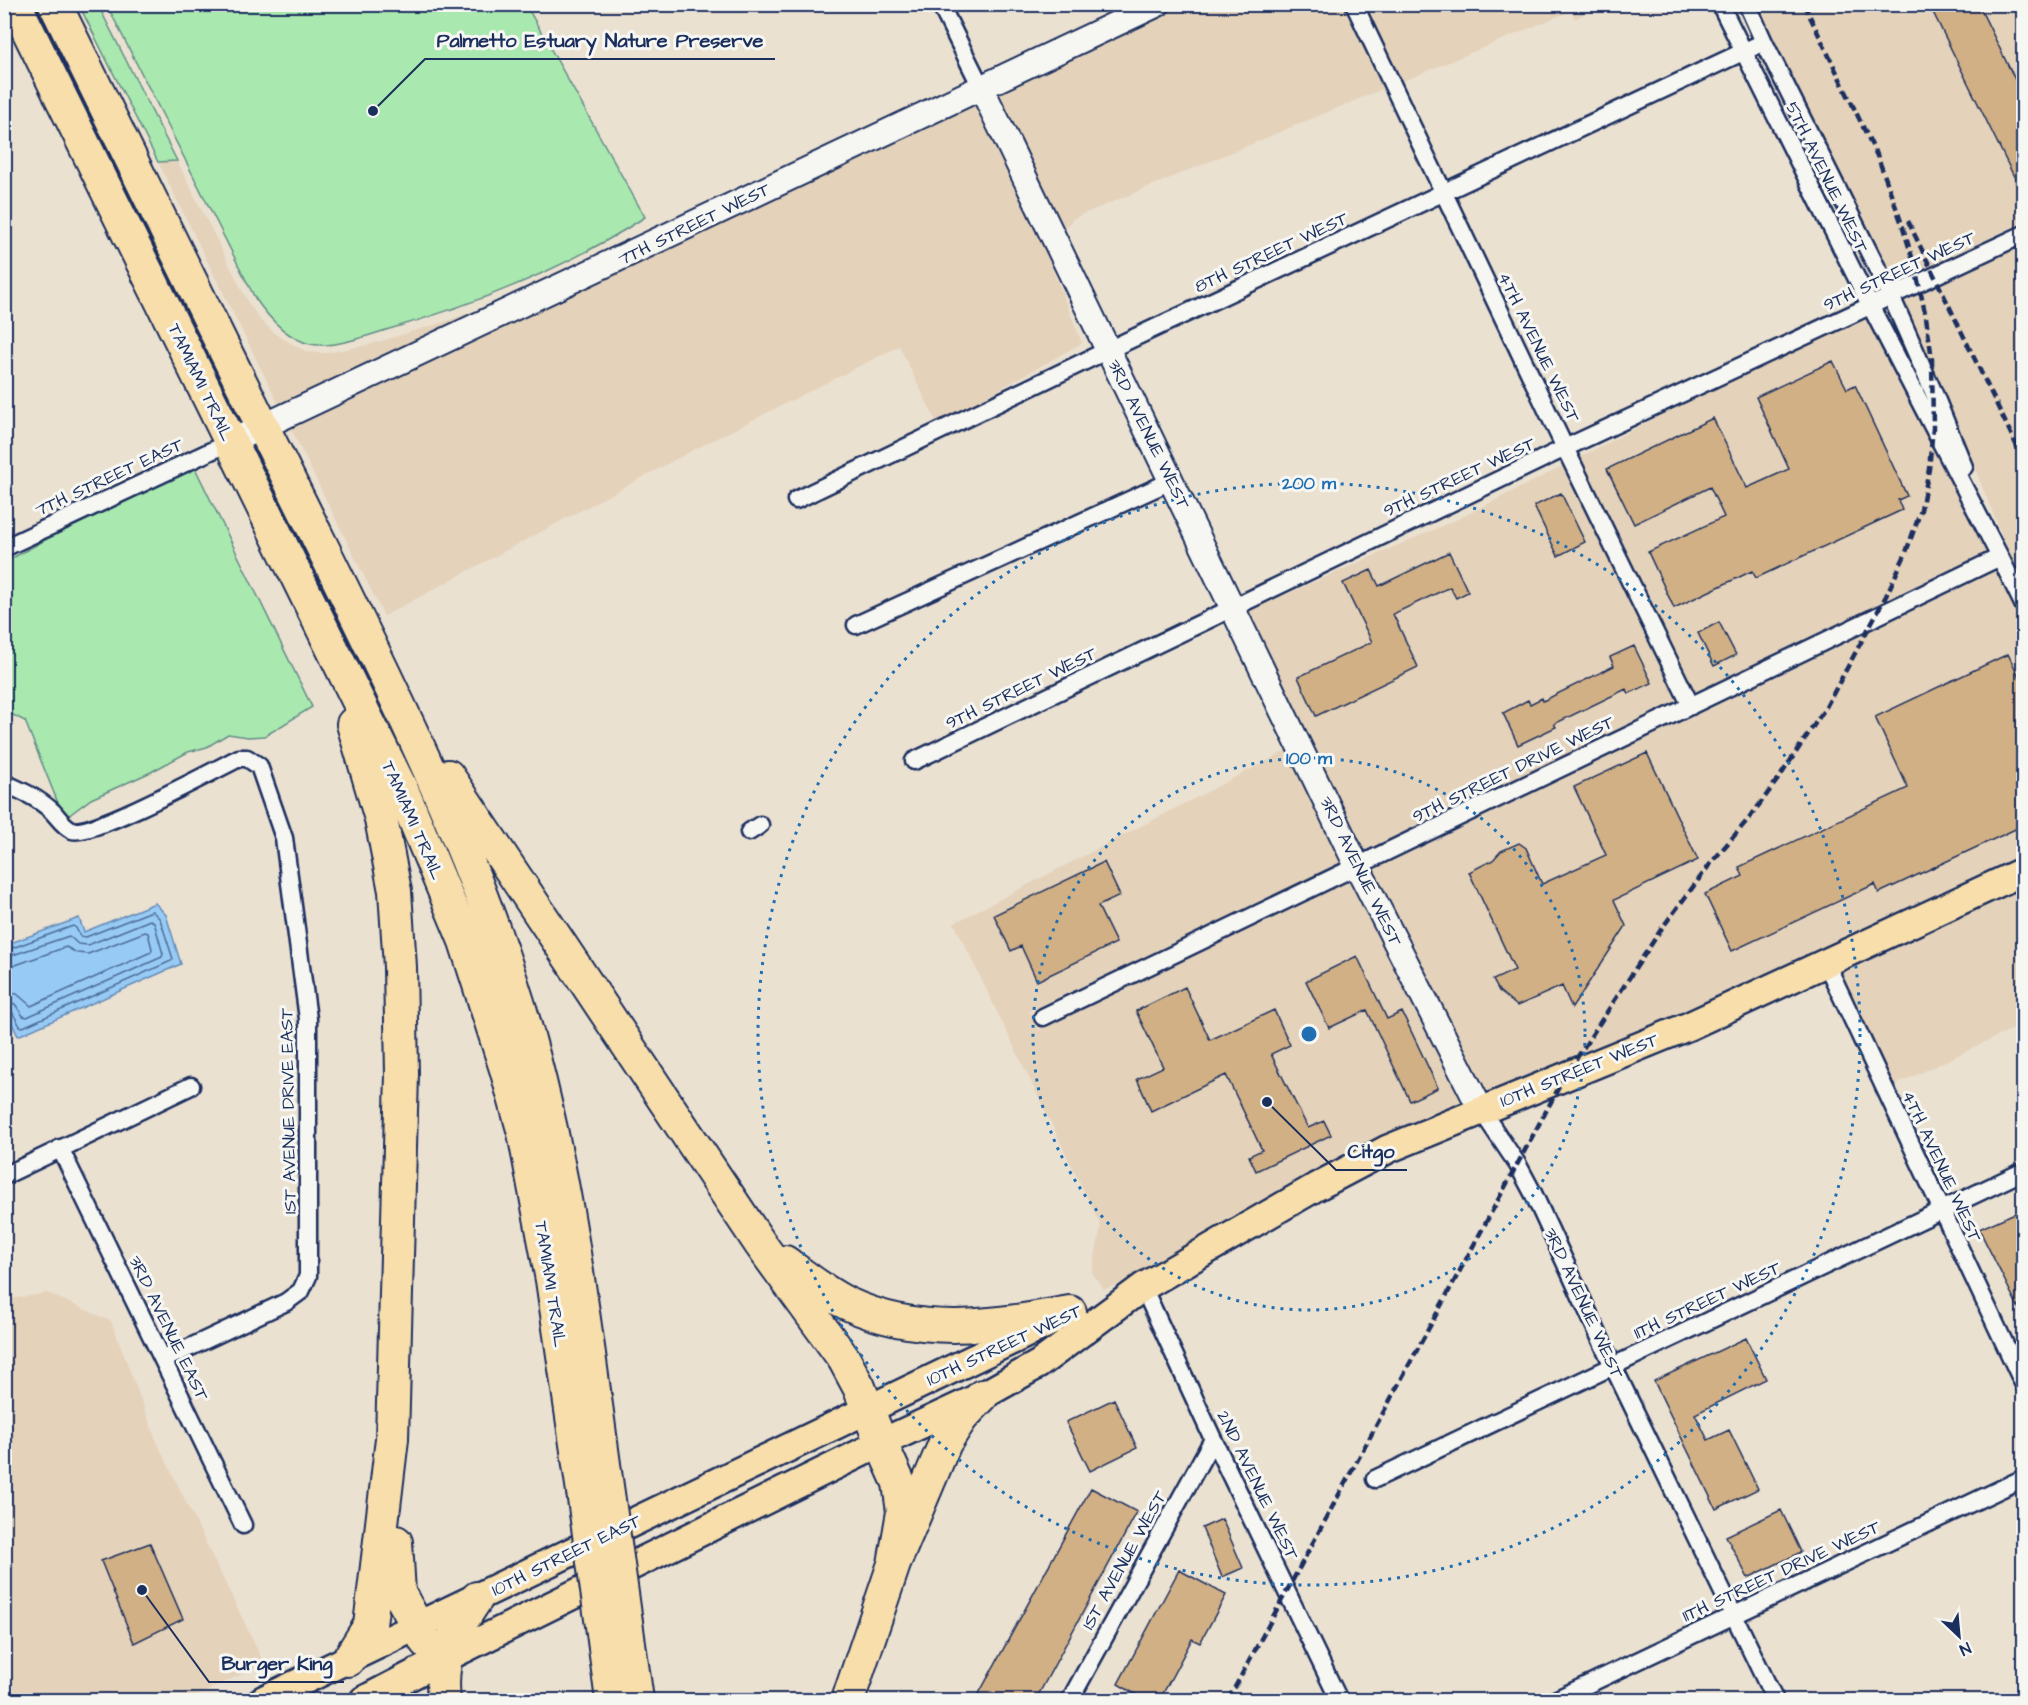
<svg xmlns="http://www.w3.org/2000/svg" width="2028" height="1705" font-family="'Architects Daughter',sans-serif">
  <rect width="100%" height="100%" fill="#ebe1d1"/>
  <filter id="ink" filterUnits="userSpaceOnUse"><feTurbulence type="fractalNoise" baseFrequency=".0167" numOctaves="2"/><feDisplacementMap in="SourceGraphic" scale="12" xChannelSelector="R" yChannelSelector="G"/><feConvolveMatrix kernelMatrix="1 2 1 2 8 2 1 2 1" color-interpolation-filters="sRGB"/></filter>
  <g filter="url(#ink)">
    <path fill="#e4d2ba" d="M 1184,4 L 1343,5 L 1383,89 L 1074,218 L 1061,232 L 994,93 Z
      M 1364,5 L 1600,5 L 1575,19 L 1571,11 L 1401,82 Z
      M 1757,5 L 2023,5 L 2023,222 L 1895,283 L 1772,38 Z
      M 977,101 L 1048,247 L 1045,250 L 1082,343 L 976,402 L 936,421 L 899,346 L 695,449 L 384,616 L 290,427 Z
      M 177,161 L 248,302 L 260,320 L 278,336 L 307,352 L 325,353 L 368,345 L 444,322 L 515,296 L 280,407 L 158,162 Z
      M 2023,245 L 2023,584 L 2009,553 L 1942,387 L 1904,302 Z
      M 1866,319 L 1987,552 L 1695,692 L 1580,457 L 1669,411 Z
      M 1563,466 L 1678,700 L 1361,852 L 1246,612 L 1460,518 Z
      M 1996,571 L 2023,628 L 2023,859 L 1685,1016 L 1485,1097 L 1371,871 Z
      M 1290,749 L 1344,861 L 1030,1011 L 1039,1030 L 1353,880 L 1467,1104 L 1139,1277 L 1104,1289 L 1092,1273 L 1101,1226 L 954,923 Z
      M 2023,883 L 2023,1024 L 1893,1086 L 1839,969 Z
      M 47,1293 L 111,1321 L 157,1442 L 264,1663 L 189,1700 L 5,1700 L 5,1300 Z"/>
    <path fill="#a9e8af" stroke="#628c86" stroke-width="1.5" d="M 79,5 L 98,5 L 177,161 L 158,162 Z
      M 107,5 L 526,5 L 645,217 C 566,269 476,304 386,330 C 366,336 331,349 310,344 C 286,338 268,317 255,298 Z
      M 195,468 L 312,707 L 265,736 L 248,737 L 228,734 L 207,747 L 188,752 L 151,772 L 91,799 L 68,816 L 58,803 L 25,721 L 5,711 L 5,562 L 47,539 Z"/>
    <path fill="#97caf4" stroke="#658cb8" stroke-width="1.5" d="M 155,903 L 166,915 L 181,964 L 18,1036 L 5,1009 L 5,945 L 79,918 L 84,932 Z"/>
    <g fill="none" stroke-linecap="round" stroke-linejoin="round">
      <path stroke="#4d6d9a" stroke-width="1.5" d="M 4,951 L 73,926 L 76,928 L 80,936 L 86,937 L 152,911 L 160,919 L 173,959 L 171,961 L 23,1027 L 20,1026 L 11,1010 L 4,1008
        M 4,958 L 69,936 L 78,944 L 88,945 L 150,920 L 154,922 L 163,954 L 162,957 L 27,1017 L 23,1016 L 15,1004 L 4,1001
        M 4,968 L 13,966 L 66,947 L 77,953 L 88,954 L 145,932 L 148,933 L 152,949 L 151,952 L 31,1006 L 17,994 L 4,992"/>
    </g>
    <path fill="#d2b085" stroke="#1b2f5e" stroke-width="1.5" d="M 1929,4 L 1978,4 L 2024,98 L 2024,197 Z
      M 1833,361 L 1847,389 L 1855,385 L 1907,496 L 1898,500 L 1902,510 L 1756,578 L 1752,571 L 1674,608 L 1648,552 L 1724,517 L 1710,487 L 1634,524 L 1607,469 L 1713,418 L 1747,488 L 1789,469 L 1756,397 Z
      M 1561,493 L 1585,542 L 1558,556 L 1534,506 Z
      M 1449,552 L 1468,592 L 1456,598 L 1450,587 L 1393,614 L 1418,667 L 1316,716 L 1298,677 L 1372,642 L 1343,583 L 1371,570 L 1379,586 Z
      M 1719,622 L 1736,655 L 1714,666 L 1698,633 Z
      M 1634,646 L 1652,683 L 1628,694 L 1626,689 L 1554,724 L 1556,727 L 1518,745 L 1503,713 L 1528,700 L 1530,704 L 1542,698 L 1543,701 L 1614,666 L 1610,657 Z
      M 2008,654 L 2024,687 L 2024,825 L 1879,893 L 1875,884 L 1732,951 L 1705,894 L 1743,876 L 1739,867 L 1908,788 L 1875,717 Z
      M 1647,753 L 1698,860 L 1614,900 L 1626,926 L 1572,1008 L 1562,986 L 1517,1006 L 1499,991 L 1493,980 L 1515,970 L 1469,872 L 1493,860 L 1501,851 L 1519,843 L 1526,848 L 1542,884 L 1606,855 L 1574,787 Z
      M 1104,862 L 1120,896 L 1098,906 L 1116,943 L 1037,981 L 1021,946 L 1011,951 L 994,915 Z
      M 1357,956 L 1387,1019 L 1402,1012 L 1438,1088 L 1410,1101 L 1367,1010 L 1329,1028 L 1306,981 Z
      M 1185,987 L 1210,1040 L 1274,1010 L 1290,1045 L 1271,1054 L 1308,1128 L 1324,1121 L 1331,1135 L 1256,1171 L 1249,1156 L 1262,1150 L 1226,1075 L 1151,1111 L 1137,1079 L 1163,1067 L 1136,1011 Z
      M 2024,1209 L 2024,1319 L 1979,1229 Z
      M 1746,1338 L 1766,1379 L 1695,1414 L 1708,1440 L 1729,1430 L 1758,1489 L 1716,1509 L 1654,1381 Z
      M 1114,1399 L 1137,1448 L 1090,1471 L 1066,1422 Z
      M 1091,1488 L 1137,1512 L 1035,1701 L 975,1701 Z
      M 1781,1510 L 1801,1552 L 1748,1578 L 1726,1536 Z
      M 1222,1519 L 1243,1568 L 1222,1577 L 1202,1528 Z
      M 150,1543 L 183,1619 L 134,1643 L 101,1561 Z
      M 1179,1570 L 1226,1595 L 1200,1643 L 1192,1639 L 1159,1701 L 1147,1701 L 1118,1684 Z"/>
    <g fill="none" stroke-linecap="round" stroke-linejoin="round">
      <defs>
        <path id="street" d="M 940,4 L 981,87
          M 1354,4 L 1565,448 L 1691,706
          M 1720,4 L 1870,305 L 2000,557 L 2024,606
          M 1747,4 L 1764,42 L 1891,296 L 1933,391 L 1964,467
          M 796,500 L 1108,350 L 1764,42
          M 4,548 L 230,442
          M 856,625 L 1171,481
          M 914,761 L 1565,448 L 2024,234
          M 4,783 C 22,791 38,798 52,811 C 58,817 63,826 72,830 C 89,838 215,770 239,758 L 247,758 L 259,766 L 284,838 L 308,1019 L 308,1276 L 301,1291 L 286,1302 L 163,1360
          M 749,832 L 760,825
          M 1826,963 L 2024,1385
          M 1043,1017 L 2000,557
          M 1481,1110 L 1518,1165 L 1533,1193 L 1613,1366 L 1775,1700
          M 60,1148 L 243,1525
          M 4,1176 L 191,1086
          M 1143,1287 L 1213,1439 L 1339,1700
          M 1375,1479 L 2024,1171
          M 1070,1700 L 1213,1439
          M 1555,1700 L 2024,1478"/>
        <path id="secondary" d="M 981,87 L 1357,866 L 1481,1110
          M 230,442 L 1158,4"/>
        <path id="primary" d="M 263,1700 L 1052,1321
          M 364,1700 L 445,1658 L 881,1443 L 982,1396 L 1039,1364 L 1143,1287 L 1316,1187 L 1388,1149 L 1689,1026 L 2024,871"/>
        <path id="highway" d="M 15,4 L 403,792 L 465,941 L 506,1069 L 524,1133 L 552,1280 L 583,1492
          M 55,4 C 138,174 221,343 305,512 C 384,672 465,831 518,1002 C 566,1157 584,1319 606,1479
          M 448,776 L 761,1245 L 844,1359 L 859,1387 L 881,1443 L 899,1483 L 903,1512 L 894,1564
          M 785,1262 C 805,1277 824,1292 846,1303 C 920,1338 994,1326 1070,1312
          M 396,1542 L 399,1593 L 426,1642 L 445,1658
          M 626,1622 L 637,1700
          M 603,1633 L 612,1700
          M 348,1660 L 370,1625 L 392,1439 L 402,1074 L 400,967 L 395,891 L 381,819 L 353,724
          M 444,1700 C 439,1657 453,1633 477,1598
          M 848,1700 L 894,1564 L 945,1443 L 962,1417 L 982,1396"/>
      </defs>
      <use href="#street" stroke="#1b2f5e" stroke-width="21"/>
      <use href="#secondary" stroke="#1b2f5e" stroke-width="28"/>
      <use href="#primary" stroke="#1b2f5e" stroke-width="32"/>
      <use href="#highway" stroke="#1b2f5e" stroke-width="36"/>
      <use href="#street" stroke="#f6f6f2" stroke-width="16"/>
      <use href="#secondary" stroke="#f6f6f2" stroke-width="24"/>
      <use href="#primary" stroke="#f8deab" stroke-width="27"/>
      <use href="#highway" stroke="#f8deab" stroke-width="32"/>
      <path stroke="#1b2f5e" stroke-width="4.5" stroke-dasharray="9 4.5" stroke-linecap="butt" d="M 1804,4 L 1878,158
        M 1908,221 L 2024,461
        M 1228,1700 L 1565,1076 L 1662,928 L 1711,863 L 1751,816 L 1781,775 L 1826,707 L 1886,596 L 1905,555 L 1921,510 L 1929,469 L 1933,428 L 1932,359 L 1926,317 L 1915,267 L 1902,224 L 1876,152"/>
      <defs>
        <path id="highway-bridge" d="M 606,1479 L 626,1622
          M 583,1492 L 603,1633"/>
      </defs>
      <use href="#highway-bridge" stroke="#1b2f5e" stroke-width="36" stroke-linecap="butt"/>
      <use href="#highway-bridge" stroke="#f8deab" stroke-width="32"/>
    </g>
  </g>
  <g fill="none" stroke="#1f6fb2" stroke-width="3" stroke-dasharray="3 6">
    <circle cx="1309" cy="1034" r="276"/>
    <circle cx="1309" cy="1034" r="551"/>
  </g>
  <g text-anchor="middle" stroke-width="6" stroke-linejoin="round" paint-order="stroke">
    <g font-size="18" fill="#1b2f5e" stroke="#f6f6f2">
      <text transform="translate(1827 177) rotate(64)" y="6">5TH AVENUE WEST</text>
      <text transform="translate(694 224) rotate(-26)" y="6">7TH STREET WEST</text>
      <text transform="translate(1271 252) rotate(-25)" y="6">8TH STREET WEST</text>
      <text transform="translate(1899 271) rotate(-25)" y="6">9TH STREET WEST</text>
      <text transform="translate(1539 347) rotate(64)" y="6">4TH AVENUE WEST</text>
      <text transform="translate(201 382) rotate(64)" y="6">TAMIAMI TRAIL</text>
      <text transform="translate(1149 434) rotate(64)" y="6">3RD AVENUE WEST</text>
      <text transform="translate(109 477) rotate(-25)" y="6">7TH STREET EAST</text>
      <text transform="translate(1459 477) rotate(-25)" y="6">9TH STREET WEST</text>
      <text transform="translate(1021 688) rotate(-26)" y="6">9TH STREET WEST</text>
      <text transform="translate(1513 769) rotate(-26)" y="6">9TH STREET DRIVE WEST</text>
      <text transform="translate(413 820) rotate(66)" y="6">TAMIAMI TRAIL</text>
      <text transform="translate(1361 871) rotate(64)" y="6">3RD AVENUE WEST</text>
      <text transform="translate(1579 1070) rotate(-22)" y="6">10TH STREET WEST</text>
      <text transform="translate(288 1111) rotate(-91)" y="6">1ST AVENUE DRIVE EAST</text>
      <text transform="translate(1942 1166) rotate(65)" y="6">4TH AVENUE WEST</text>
      <text transform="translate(551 1284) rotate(81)" y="6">TAMIAMI TRAIL</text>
      <text transform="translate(1707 1300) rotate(-25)" y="6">11TH STREET WEST</text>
      <text transform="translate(1584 1303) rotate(65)" y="6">3RD AVENUE WEST</text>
      <text transform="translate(169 1328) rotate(64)" y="6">3RD AVENUE EAST</text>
      <text transform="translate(1004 1345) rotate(-25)" y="6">10TH STREET WEST</text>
      <text transform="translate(1258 1485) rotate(64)" y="6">2ND AVENUE WEST</text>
      <text transform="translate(566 1555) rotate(-26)" y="6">10TH STREET EAST</text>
      <text transform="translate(1124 1560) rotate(-61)" y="6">1ST AVENUE WEST</text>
      <text transform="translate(1781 1571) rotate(-25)" y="6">11TH STREET DRIVE WEST</text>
    </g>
  </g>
  <circle cx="1309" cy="1034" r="9" fill="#1f6fb2" stroke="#f6f6f2" stroke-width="3"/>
  <g font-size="18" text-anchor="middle" font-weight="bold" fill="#1f6fb2" stroke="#f6f6f2" stroke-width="6" stroke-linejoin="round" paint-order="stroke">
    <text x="1309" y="489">200 m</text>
    <text x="1309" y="764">100 m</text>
  </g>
  <path fill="none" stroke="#1b2f5e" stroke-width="2" d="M373 111L425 59H775M1267 1102L1336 1170H1407M142 1590L209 1682H344"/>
  <g fill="#1b2f5e" stroke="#f6f6f2" stroke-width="2">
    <circle cx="373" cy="111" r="6"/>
    <circle cx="1267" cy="1102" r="6"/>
    <circle cx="142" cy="1590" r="6"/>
  </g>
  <g font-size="20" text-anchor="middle" font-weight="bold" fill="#1b2f5e" stroke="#f6f6f2" stroke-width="6" stroke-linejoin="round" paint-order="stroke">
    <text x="600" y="47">Palmetto Estuary Nature Preserve</text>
    <text x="1371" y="1158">Citgo</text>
    <text x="277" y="1670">Burger King</text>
  </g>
  <rect width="2028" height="1705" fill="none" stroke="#f6f6f2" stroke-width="24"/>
  <rect x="12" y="12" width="2004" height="1681" fill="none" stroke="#1b2f5e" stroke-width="2" filter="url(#ink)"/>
  <g transform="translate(1959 1636) rotate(154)" stroke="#f6f6f2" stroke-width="4.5" paint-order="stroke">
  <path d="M0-4.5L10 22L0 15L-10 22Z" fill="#1b2f5e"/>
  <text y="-9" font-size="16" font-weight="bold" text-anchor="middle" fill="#1b2f5e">N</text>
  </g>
</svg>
